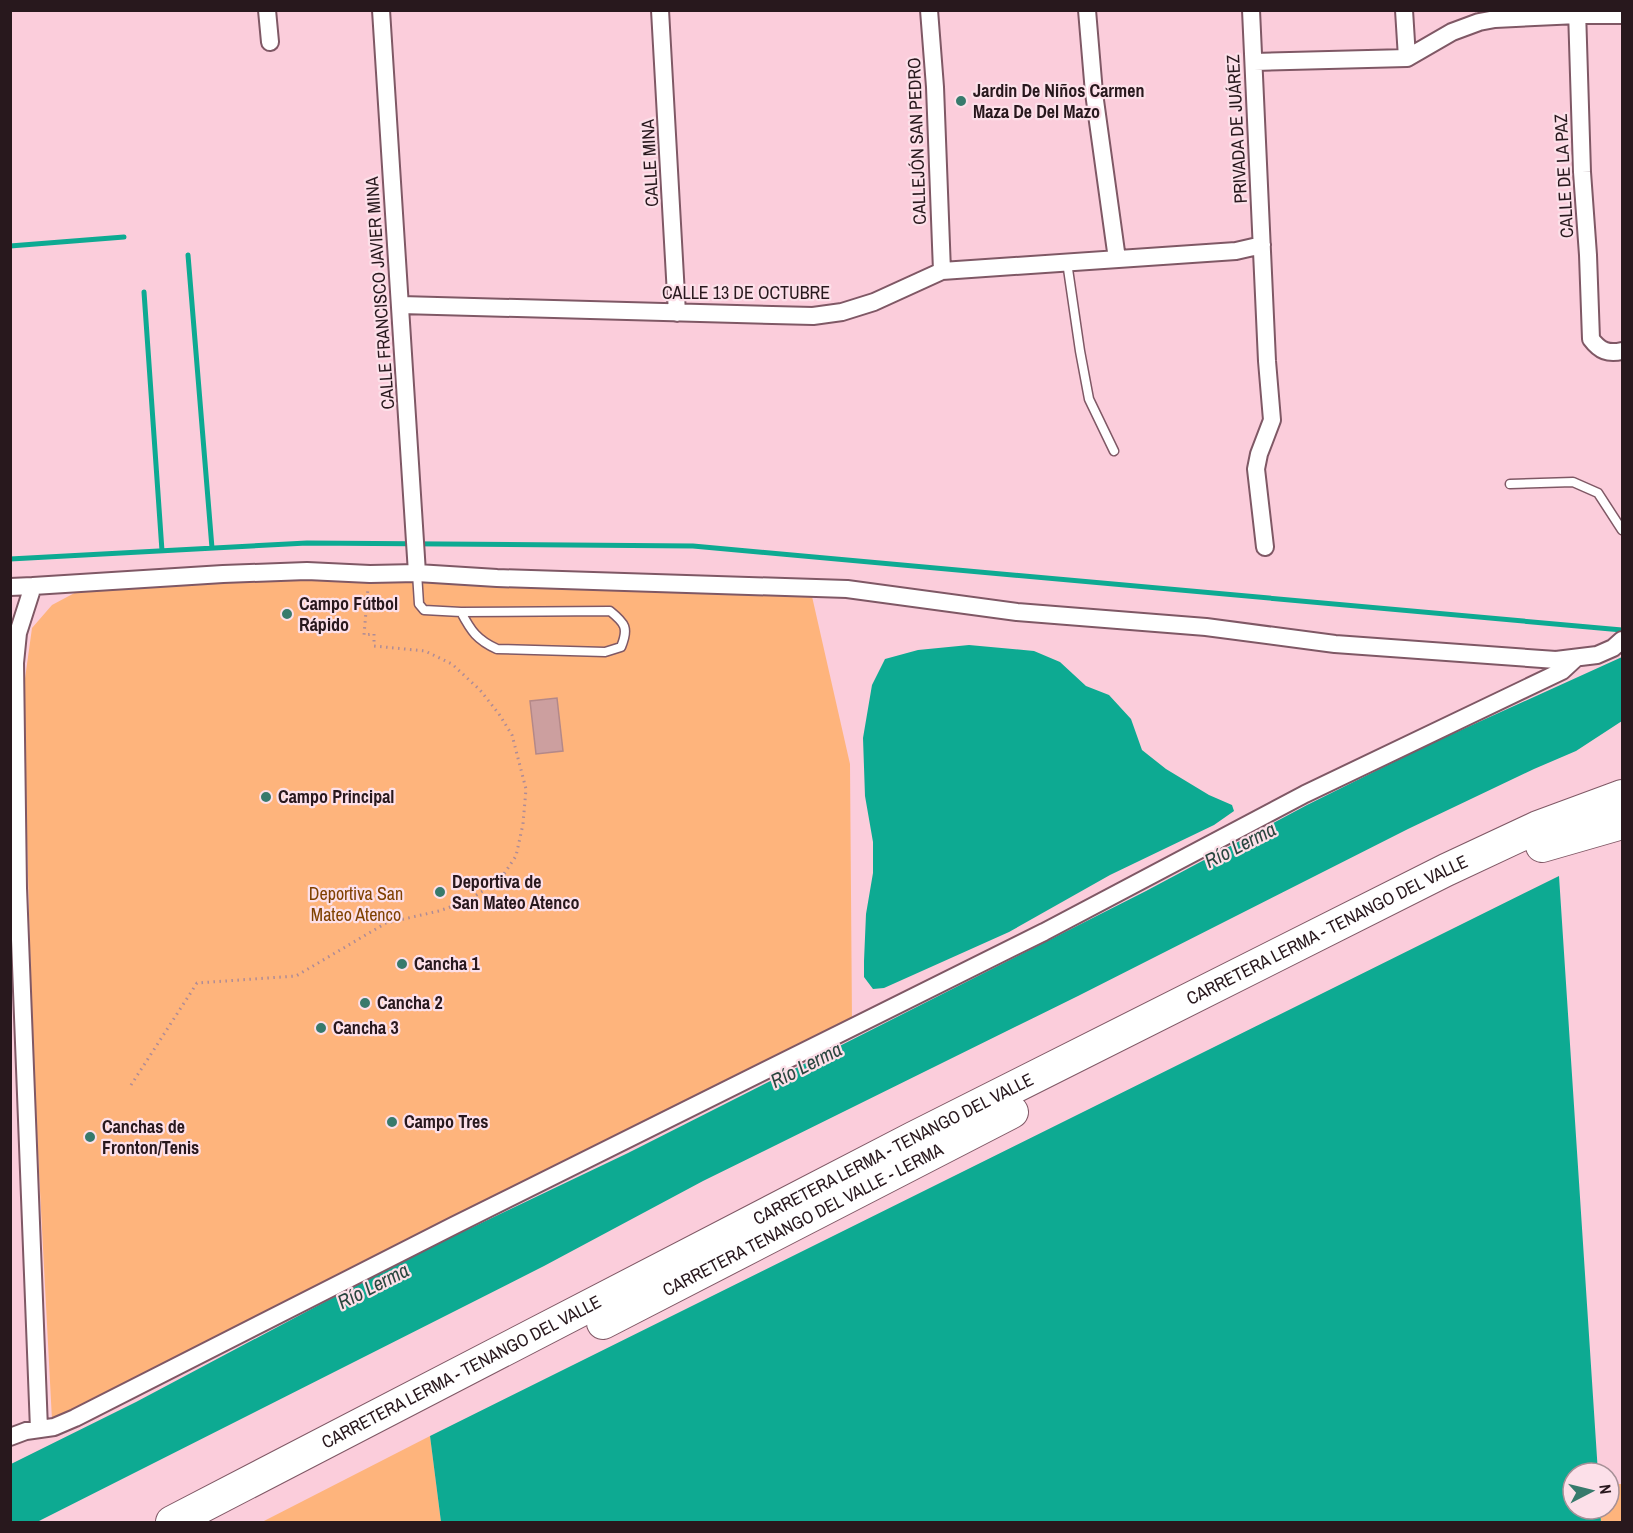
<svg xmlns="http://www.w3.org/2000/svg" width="1633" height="1533" font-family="'Archivo Narrow',sans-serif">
  <rect width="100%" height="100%" fill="#fbcddb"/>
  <path fill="#feb47c" d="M 337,578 L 811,592 L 850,764 L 852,1021 L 52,1420 L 33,1057 L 23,693 L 32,628 L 52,605 L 82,589 Z
    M 430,1436 L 441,1522 L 262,1522 Z
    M 1609,1484 L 1622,1484 L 1622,1522 L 1601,1522 L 1600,1509 L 1609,1509 Z"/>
  <path fill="#0daa92" d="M 969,645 L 1034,651 L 1060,662 L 1086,686 L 1109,695 L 1131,719 L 1142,750 L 1166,769 L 1209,795 L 1232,805 L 1234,811 L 1214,825 L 1110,875 L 1009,932 L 884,988 L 873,989 L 864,977 L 864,961 L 866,914 L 873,873 L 873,842 L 865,796 L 863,738 L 872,685 L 885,659 L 918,650 Z
    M 1622,657 L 1622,721 L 1576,751 L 1534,769 L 1408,829 L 1078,996 L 703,1181 L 544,1266 L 37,1522 L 11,1522 L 11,1464 L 136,1402 L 317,1306 L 433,1246 L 628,1153 L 1146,891 L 1307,805 L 1428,745 Z
    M 1559,876 L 1598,1473 L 1573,1473 L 1573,1509 L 1600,1509 L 1601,1522 L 441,1522 L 430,1436 Z"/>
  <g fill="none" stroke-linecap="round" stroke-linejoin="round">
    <path stroke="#0daa92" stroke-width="5" d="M 10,246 L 124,237
      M 188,255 L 212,548
      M 144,292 L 162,551
      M 10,559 L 307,543 L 693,546 L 1622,630"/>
  </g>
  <path fill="#cc9f9f" stroke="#b48888" stroke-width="1.5" d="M 557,698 L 563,751 L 536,754 L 530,701 Z"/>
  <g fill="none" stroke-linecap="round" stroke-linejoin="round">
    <defs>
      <path id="lane" d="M 1067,262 L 1080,351 L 1089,399 L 1114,451
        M 1510,484 L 1573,482 L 1598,493 L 1622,530
        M 417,573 L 419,604 L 424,610 L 461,612
        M 610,611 C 625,623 629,628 621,647 L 605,652 L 497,649 C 477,640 471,631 461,612 Z"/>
      <path id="street" d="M 267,10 L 270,42
        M 381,10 L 417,573
        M 660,10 L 677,313
        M 929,10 L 935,87 L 942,271
        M 1087,10 L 1094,93 L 1117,259
        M 1251,10 L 1267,361 L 1272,420 L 1259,454 L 1256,469 L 1265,547
        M 1404,10 L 1407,58
        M 1577,10 L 1582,172 L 1588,255 L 1591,339 C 1600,351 1608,354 1622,351
        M 1254,62 L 1407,58 L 1452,32 L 1479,22 L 1495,19 L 1578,15 L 1622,15
        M 401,305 L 813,316 L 842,312 L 874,302 L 942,271 L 1236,251 L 1262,245
        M 10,587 L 33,586
        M 39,1429 L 18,888 L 15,663 L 18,633 L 33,586 L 223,574 L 307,571 L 370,574 L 417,573 L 497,578 L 847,589 L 1017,612 L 1206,627 L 1335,644 L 1556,660 L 1597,655 L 1613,648 L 1622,640
        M 10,1437 L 26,1431 L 54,1427 L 75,1418 L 453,1226 L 1044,932 L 1305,794 L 1562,671 L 1575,659"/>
      <g id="highway">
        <path d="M 1542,846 L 1622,823"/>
        <path id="s1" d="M 603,1323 L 1012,1112"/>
        <path id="s2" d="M 172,1522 L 913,1138 L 1446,870 L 1538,827 L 1622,796"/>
      </g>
    </defs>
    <use href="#lane" stroke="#7f5865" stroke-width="11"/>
    <use href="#street" stroke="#7f5865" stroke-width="20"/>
    <use href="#highway" stroke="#7f5865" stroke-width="34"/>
    <path stroke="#ae8b96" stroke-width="3" stroke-dasharray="1.5 4.5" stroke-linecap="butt" d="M 131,1085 L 197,983 L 296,976 L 386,923 L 439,911 L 467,901 L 500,880 L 516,856 L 523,824 L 526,789 L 512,735 L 499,714 L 480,690 L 452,664 L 425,651 L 374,646 L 374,634 L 364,635 L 368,588"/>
    <use href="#lane" stroke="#fff" stroke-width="8"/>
    <use href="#street" stroke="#fff" stroke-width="16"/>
    <use href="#highway" stroke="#fff" stroke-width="32"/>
  </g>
  <g fill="#377a6c" stroke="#fce0e9" stroke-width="2">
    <circle cx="961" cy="101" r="6"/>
    <circle cx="287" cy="614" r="6"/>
    <circle cx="266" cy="797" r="6"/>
    <circle cx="440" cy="892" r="6"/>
    <circle cx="402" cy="964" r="6"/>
    <circle cx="365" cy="1003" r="6"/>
    <circle cx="321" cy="1028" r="6"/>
    <circle cx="392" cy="1122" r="6"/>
    <circle cx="90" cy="1137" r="6"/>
  </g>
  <g text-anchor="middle" stroke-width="4.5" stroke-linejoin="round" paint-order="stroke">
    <g font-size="18" font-weight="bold" fill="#28181d" stroke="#fce0e9" text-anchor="start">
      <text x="973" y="97">Jardin De Niños Carmen<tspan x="973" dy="21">Maza De Del Mazo</tspan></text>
      <text x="299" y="610">Campo Fútbol<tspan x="299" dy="21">Rápido</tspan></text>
      <text x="278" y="803">Campo Principal</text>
      <text x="452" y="888">Deportiva de<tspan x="452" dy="21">San Mateo Atenco</tspan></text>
      <text x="414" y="970">Cancha 1</text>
      <text x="377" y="1009">Cancha 2</text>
      <text x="333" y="1034">Cancha 3</text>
      <text x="404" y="1128">Campo Tres</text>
      <text x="102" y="1133">Canchas de<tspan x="102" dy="21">Fronton/Tenis</tspan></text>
    </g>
    <g font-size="18" fill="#28181d" stroke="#fce0e9">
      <text transform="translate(1237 129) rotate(-93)" y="6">PRIVADA DE JUÁREZ</text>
      <text transform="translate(917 141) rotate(-92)" y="6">CALLEJÓN SAN PEDRO</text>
      <text transform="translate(650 163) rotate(-93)" y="6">CALLE MINA</text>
      <text transform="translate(1564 176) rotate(-93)" y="6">CALLE DE LA PAZ</text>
      <text transform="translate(380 293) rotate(-94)" y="6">CALLE FRANCISCO JAVIER MINA</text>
      <text x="746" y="299">CALLE 13 DE OCTUBRE</text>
      <text dy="6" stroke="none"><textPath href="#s2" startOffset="1298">CARRETERA LERMA - TENANGO DEL VALLE</textPath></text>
      <text dy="6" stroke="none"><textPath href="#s2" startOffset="812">CARRETERA LERMA - TENANGO DEL VALLE</textPath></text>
      <text dy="6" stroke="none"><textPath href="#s1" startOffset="225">CARRETERA TENANGO DEL VALLE - LERMA</textPath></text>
      <text dy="6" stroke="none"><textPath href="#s2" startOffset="326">CARRETERA LERMA - TENANGO DEL VALLE</textPath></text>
    </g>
    <g font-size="18" fill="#7f4100" stroke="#fce0e9">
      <text x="356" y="900">Deportiva San<tspan x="356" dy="21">Mateo Atenco</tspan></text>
    </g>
    <g font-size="20" font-style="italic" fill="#2a463f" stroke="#fce0e9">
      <text transform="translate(1240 845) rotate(-27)" y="7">Río Lerma</text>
      <text transform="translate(806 1065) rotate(-27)" y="7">Río Lerma</text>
      <text transform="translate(373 1286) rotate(-27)" y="7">Río Lerma</text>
    </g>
  </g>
  <rect width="1633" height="1533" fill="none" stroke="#28181d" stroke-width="24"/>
  <g transform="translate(1591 1491) rotate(83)"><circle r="28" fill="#fce0e9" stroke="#a79097" stroke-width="1.5"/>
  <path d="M0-4.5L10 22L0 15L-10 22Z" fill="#377a6c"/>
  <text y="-9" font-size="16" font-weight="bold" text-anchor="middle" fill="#28181d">N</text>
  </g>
</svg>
